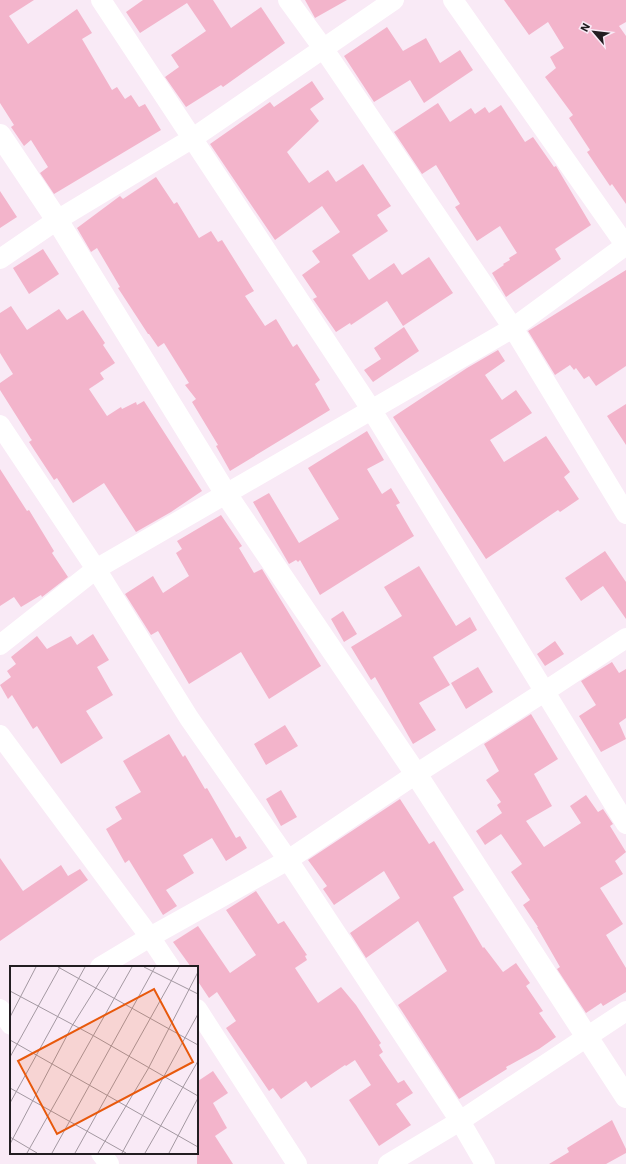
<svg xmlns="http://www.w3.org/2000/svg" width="626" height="1164" font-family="'IBM Plex Sans',sans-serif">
  <rect width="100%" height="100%" fill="#f9eaf6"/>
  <path fill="#f3b4cb" d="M 0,0 L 34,0 L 9,16 L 28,44 L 77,9 L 92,33 L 82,39 L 112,90 L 117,87 L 125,99 L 131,95 L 139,107 L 145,104 L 161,130 L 54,194 L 40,173 L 48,167 L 31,140 L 24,146 L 11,127 L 14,125 L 0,103 Z
    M 143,0 L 213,0 L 231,28 L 261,7 L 285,43 L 223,87 L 221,85 L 186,107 L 165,77 L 179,67 L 171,55 L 206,31 L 187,3 L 140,33 L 126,12 Z
    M 305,0 L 347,0 L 315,18 Z
    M 504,0 L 626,0 L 626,22 L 619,26 L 626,36 L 626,204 L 612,184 L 610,186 L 587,152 L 590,150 L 569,118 L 573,115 L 545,77 L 556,68 L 550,57 L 564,48 L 548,22 L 529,35 Z
    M 387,27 L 403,51 L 426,38 L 440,63 L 460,50 L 473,70 L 424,103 L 410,80 L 374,102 L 344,56 Z
    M 312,81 L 324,99 L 310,109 L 319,121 L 287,152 L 309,183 L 328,170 L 336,182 L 363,164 L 391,206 L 377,215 L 388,231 L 352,255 L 369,280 L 394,263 L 402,275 L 429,257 L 453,293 L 403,326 L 387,301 L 351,325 L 350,323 L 336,332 L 313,299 L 317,297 L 302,275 L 320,262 L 312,251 L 340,232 L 322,206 L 275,240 L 210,144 L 270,102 L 274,107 Z
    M 438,103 L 450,122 L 471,108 L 475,114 L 485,107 L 489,113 L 501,105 L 525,142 L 533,137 L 554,167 L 556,166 L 591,225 L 555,249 L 561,259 L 506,297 L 492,273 L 504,265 L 503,264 L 510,260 L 509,258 L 517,253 L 500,226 L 477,241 L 455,207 L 460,204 L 436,165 L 422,174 L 394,132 Z
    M 156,177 L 174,204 L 177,202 L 199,238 L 211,231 L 218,242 L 222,240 L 254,291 L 245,296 L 265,326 L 276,319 L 293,347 L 297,344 L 320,380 L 315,384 L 330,410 L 230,471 L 216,446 L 218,445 L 192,402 L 196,399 L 185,385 L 189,383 L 164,343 L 158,347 L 149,334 L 148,334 L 118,288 L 120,287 L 97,248 L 91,252 L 77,228 L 120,196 L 123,199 Z
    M 0,191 L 17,217 L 0,228 Z
    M 43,249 L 59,274 L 29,294 L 13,268 Z
    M 626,270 L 626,366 L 596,386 L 589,376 L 584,379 L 576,368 L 574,370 L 570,365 L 555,375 L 528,331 Z
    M 11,306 L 27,330 L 59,309 L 67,320 L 83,310 L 105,343 L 103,345 L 115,363 L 100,373 L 104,379 L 89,389 L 107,416 L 121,407 L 122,409 L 136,402 L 137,405 L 144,401 L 202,491 L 171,512 L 136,532 L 104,483 L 73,503 L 57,478 L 54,480 L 29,442 L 32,440 L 31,439 L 0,390 L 0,383 L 13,374 L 0,353 L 0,313 Z
    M 404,327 L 419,351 L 373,382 L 364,370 L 381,359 L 374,348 Z
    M 498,350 L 505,361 L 485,375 L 502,400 L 516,390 L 532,413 L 490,440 L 504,462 L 546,436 L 570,472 L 564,477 L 579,499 L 560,512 L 558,510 L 486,559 L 393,417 L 467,368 Z
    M 626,404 L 626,445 L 607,416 Z
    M 367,431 L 384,460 L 367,469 L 382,494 L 391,488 L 400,503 L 396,505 L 414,536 L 320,595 L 300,560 L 298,562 L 296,560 L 289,564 L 253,502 L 269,493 L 299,543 L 339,519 L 308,468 Z
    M 0,469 L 27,511 L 29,510 L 54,551 L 52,553 L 68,577 L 42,597 L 41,595 L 21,607 L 14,597 L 0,606 Z
    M 221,515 L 242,546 L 239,548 L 254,573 L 262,569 L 321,666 L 269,699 L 241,652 L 189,684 L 158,631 L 151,635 L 125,594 L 153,576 L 163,593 L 189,576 L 176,553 L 182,549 L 177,541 Z
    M 605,551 L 626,582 L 626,619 L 603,586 L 581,601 L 565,578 Z
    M 419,566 L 456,626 L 470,617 L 477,630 L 433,657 L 450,685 L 419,703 L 436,730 L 413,744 L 375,677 L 371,680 L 351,647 L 402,616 L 384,587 Z
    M 343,611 L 357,634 L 344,642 L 331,619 Z
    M 93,634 L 109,660 L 97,667 L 113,695 L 86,711 L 103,738 L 61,764 L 37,726 L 33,729 L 12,695 L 8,699 L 0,685 L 11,677 L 7,671 L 16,664 L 11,657 L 37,636 L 47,649 L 71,636 L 77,645 Z
    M 555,641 L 564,654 L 545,666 L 537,654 Z
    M 612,662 L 619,673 L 626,669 L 626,718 L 619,723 L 626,739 L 601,752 L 579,716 L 596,705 L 581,681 Z
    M 478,667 L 493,692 L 466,709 L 451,683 Z
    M 531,714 L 558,759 L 534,774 L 552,806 L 526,821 L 544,847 L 581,823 L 570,806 L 586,795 L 598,812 L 603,809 L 613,824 L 610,826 L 626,852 L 615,861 L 623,874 L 600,888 L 623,924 L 606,935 L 626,968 L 626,992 L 603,1006 L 601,1003 L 586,1013 L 557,969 L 560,967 L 537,927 L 538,927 L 523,905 L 530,900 L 511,872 L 522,864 L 501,834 L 485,845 L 476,831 L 502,813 L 497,805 L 501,802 L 486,780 L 499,771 L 484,744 Z
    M 285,725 L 298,746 L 266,765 L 254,744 Z
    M 169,734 L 183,757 L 185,755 L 205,789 L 207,788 L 236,838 L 240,836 L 247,848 L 226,861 L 212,838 L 183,855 L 194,873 L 166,890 L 177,906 L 163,915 L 129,860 L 125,863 L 106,829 L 122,819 L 115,807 L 141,792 L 123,761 Z
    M 281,790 L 297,817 L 281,826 L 266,799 Z
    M 400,799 L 429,844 L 434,841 L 464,890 L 453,897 L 483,948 L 484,947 L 503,972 L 516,963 L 530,983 L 526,986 L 543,1011 L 539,1013 L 556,1037 L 539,1049 L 506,1067 L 507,1069 L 459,1099 L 398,1005 L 447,971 L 418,921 L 366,958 L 350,933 L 400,898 L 384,871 L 334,905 L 323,889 L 327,886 L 308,860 Z
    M 0,858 L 23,891 L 61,865 L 68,876 L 80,869 L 88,880 L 0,941 Z
    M 256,891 L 278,924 L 284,921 L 307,955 L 305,956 L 307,960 L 295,968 L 318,1003 L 341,987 L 356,1005 L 381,1043 L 379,1045 L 383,1052 L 379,1055 L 398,1083 L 404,1080 L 413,1093 L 396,1104 L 411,1125 L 379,1146 L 349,1100 L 371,1085 L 355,1060 L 346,1066 L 345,1065 L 311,1088 L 306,1081 L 281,1099 L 273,1088 L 269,1091 L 226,1028 L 236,1021 L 217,992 L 209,998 L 197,980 L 197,967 L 191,967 L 173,942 L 198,926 L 230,973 L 256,955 L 226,910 Z
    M 213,1071 L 228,1093 L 213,1103 L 227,1128 L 215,1136 L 233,1164 L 197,1164 L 197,1079 L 198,1081 Z
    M 612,1120 L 626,1149 L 626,1153 L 606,1164 L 549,1164 L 569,1152 L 567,1148 Z"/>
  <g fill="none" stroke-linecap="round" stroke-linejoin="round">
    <path stroke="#fff" stroke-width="20" d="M 101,0 L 371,409 L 626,824
      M 288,0 L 323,48 L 513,328 L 626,514
      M 453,0 L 626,246
      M 0,259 L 57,220 L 193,138 L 394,0
      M 0,425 L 96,569 L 189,718 L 288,860 L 460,1121 L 485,1164
      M 0,645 L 96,569 L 513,328 L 626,245
      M 0,735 L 150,937 L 170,967
      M 100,967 L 150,937 L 288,860 L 416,774 L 544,692 L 626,638
      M 0,1009 L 11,1025
      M 197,1009 L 297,1164
      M 101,1153 L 109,1164
      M 388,1164 L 460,1121 L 626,1011"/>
    <path stroke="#fff" stroke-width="22" d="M 0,135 L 57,220 L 226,494 L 416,774 L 626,1097"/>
  </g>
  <g transform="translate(10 966)">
    <rect width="188" height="188" fill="#f9eaf6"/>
    <path fill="none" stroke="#a398a1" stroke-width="1" d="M 48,1 L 188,79M 134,1 L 188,28M 0,25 L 84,70 L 188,130M 0,51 L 26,1M 0,74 L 188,181M 0,91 L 50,1M 0,122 L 116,187M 0,137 L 75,1M 0,171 L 27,187M 0,178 L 62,60 L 99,1M 17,187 L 122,1M 42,187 L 145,1M 65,187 L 169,1M 88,187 L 138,103 L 188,6M 112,187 L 188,48M 135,187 L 188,95M 159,187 L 188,132"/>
    <path fill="#e8590c" fill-opacity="0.15" stroke="#e8590c" stroke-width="2" d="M 144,23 L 183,96 L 47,168 L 8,95 Z"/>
    <rect width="188" height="188" fill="none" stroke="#221d21" stroke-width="2"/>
  </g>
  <g transform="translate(594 32) rotate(298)" stroke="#f9eaf6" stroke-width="3" paint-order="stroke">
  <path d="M0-3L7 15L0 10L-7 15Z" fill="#221d21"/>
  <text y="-6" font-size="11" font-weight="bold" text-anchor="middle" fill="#221d21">N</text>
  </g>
</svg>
